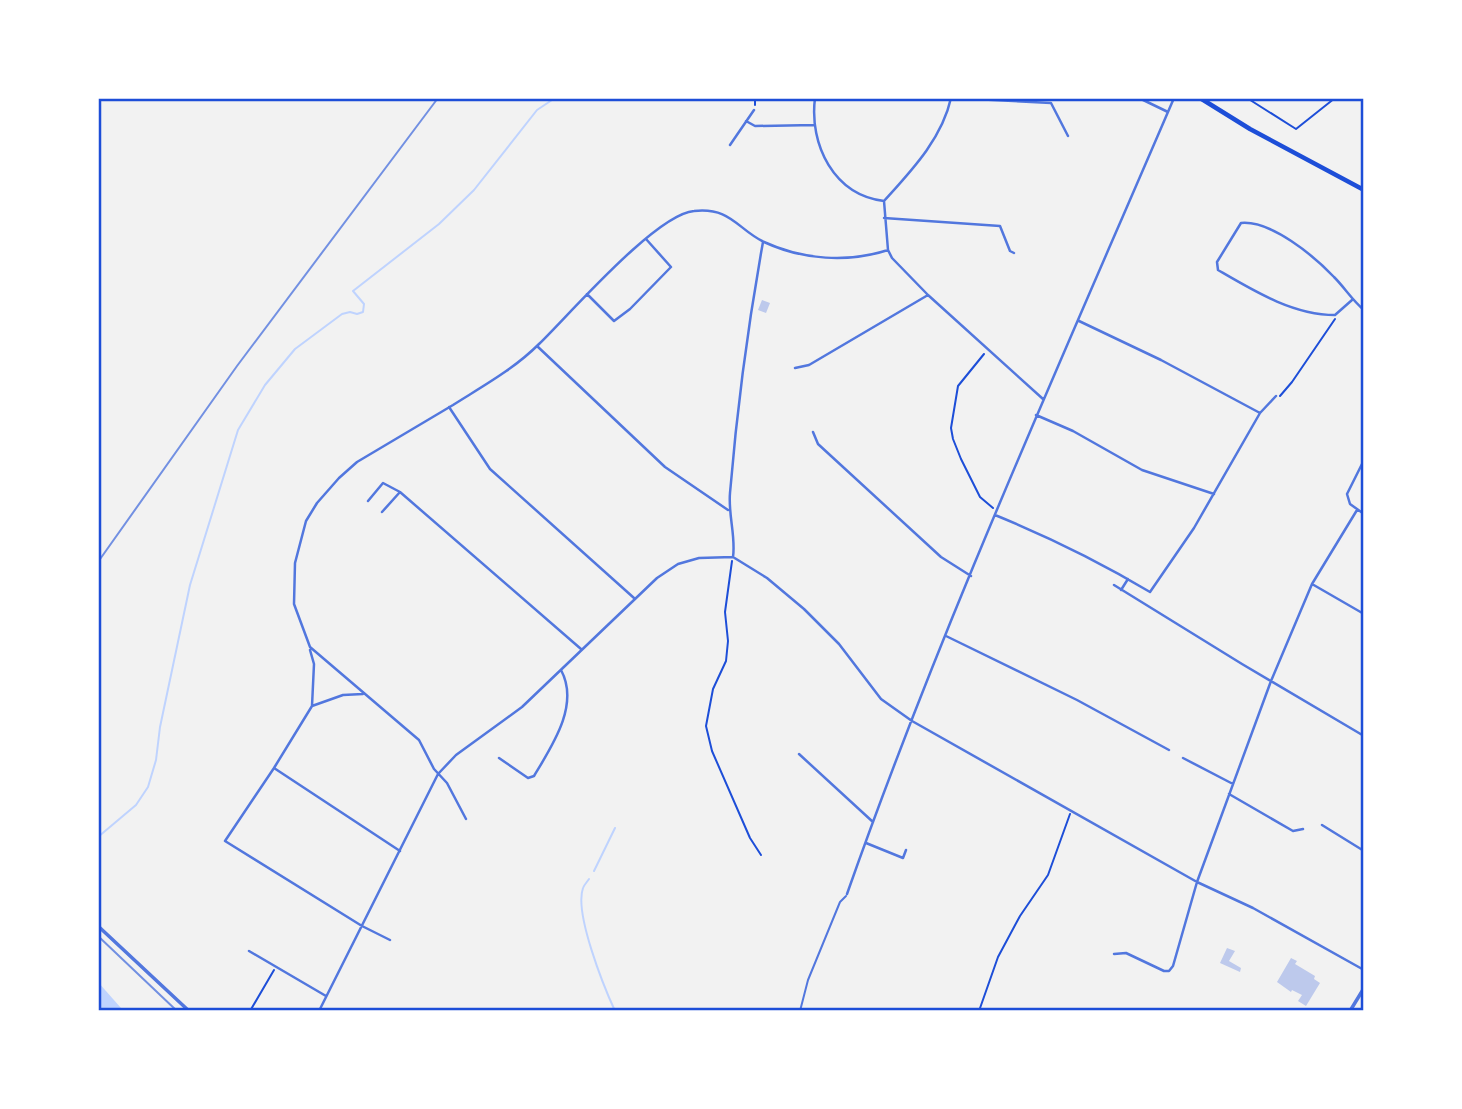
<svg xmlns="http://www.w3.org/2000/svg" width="1462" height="1109" font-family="'Sofia Sans Condensed',sans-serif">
  <rect width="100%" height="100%" fill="#f2f2f2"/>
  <path fill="#bfd3fe" d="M 98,982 L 121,1008 L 122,1011 L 98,1011 Z"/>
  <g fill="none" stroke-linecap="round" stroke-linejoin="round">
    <path stroke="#bfd3fe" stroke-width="2" d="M 98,837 L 136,805 L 148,787 L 156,760 L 160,727 L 190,585 L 238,430 L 265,385 L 295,349 L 342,314 L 350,312 L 357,314 L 363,312 L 364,304 L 353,291 L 439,224 L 474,190 L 537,110 L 555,98
      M 594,871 L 615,828
      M 589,879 C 587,882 584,885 583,888 C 574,913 604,987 615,1011"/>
  </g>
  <path fill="#bdc9ec" d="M 762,300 L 770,303 L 766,313 L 758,310 Z
    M 1227,948 L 1235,951 L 1229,961 L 1241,968 L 1240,972 L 1220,963 Z
    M 1291,958 L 1297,961 L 1295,964 L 1315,976 L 1314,979 L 1320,983 L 1306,1006 L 1298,1001 L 1302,995 L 1292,990 L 1291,992 L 1277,982 Z"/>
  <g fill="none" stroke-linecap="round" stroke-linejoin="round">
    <path stroke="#1d4ed8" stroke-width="2" d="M 1247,98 L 1296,129 L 1335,98
      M 755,105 L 755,98
      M 984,354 L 958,386 L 951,428 L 953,439 L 961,459 L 980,497 L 993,508
      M 1280,396 L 1292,382 L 1335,319
      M 732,561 L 725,612 L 728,641 L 726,661 L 713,689 L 706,726 L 712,751 L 750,838 L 761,855
      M 250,1011 L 274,970
      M 979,1011 L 998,957 L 1020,916 L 1048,875 L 1070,814"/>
    <path stroke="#5277de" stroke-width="2" d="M 800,1011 L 808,980 L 840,902 L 846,896"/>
    <path stroke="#5277de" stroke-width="2.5" d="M 815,98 C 809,145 834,195 884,201
      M 954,98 L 1051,103 L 1068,136
      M 1139,98 L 1168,112
      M 746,121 L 755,126 L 814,125
      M 730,145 L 754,110
      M 884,201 L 888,250 L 892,258 L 928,295 L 1043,399
      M 884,201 C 911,171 942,139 951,98
      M 884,218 L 1000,226 L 1010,251 L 1014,253
      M 587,294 L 614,321 L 630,309 L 671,267 L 646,239
      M 1352,300 L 1335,315 C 1293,315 1254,291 1218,270 L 1217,262 L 1241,223 C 1271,220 1314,256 1334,277 C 1345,288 1352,300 1364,310
      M 1079,321 L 1161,360 L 1260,413
      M 537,346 L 665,467 L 728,510
      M 795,368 L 809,365 L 928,295
      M 449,407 L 490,469 L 634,598
      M 1036,415 L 1073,431 L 1142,470 L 1214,494
      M 813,432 L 818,444 L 941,557 L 971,576
      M 1364,460 L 1347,494 L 1350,504 L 1364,514
      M 368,501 L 383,483 L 400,492 L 581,649
      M 382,512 L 400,492
      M 995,515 C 1049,537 1100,562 1150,592 L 1194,528 L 1260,413 L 1276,396
      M 733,557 C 736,536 728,515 730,493 C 737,408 748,325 763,242
      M 1312,584 L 1364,614
      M 1114,585 L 1242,664 L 1364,736
      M 1121,590 L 1128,579
      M 946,636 L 1077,700 L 1169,750
      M 310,650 L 314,664 L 312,706 L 274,768 L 225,841 L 362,926 L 390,940
      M 312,706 L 343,695 L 363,694
      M 799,754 L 873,822
      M 499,758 L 528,778 L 534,776 C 552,746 580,705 561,670
      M 1183,758 L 1233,784
      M 274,768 L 400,851
      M 1229,794 L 1293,831 L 1303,829
      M 466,819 L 447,783 L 434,769 L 419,740 L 310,647 L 294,604 L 295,563 L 306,521 L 317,503 L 339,478 L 357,462 C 389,443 421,424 453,405 C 483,386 514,369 539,344 C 569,315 656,214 694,211 C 731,207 737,229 764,242 C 803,260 848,263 888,250
      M 1322,825 L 1364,851
      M 866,843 L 903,858 L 906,850
      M 847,894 C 942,624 1061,361 1174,98
      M 249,951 L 326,996
      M 1114,954 L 1126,953 L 1164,971 L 1169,971 L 1173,966 L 1197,882 L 1271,681 L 1312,584 L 1357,510
      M 319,1011 L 438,774 L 456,755 L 522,707 L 657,578 L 678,564 L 699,558 L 733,557 L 767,578 L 804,609 L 839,644 L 881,699 L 912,721 L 1197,882 L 1253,908 L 1364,970"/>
    <path stroke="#5277de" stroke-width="3.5" d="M 98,926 L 189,1011
      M 1350,1011 L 1364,988"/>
    <path stroke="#1d4ed8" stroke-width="4.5" d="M 1200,98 L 1250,129 L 1364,190"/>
    <path stroke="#7290e2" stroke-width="2" d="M 98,562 L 237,366 L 438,98
      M 98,936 L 177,1011"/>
  </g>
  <rect width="1462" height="1109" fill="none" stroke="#ffffff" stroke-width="200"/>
  <rect x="100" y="100" width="1262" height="909" fill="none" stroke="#1d4ed8" stroke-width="2.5"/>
</svg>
